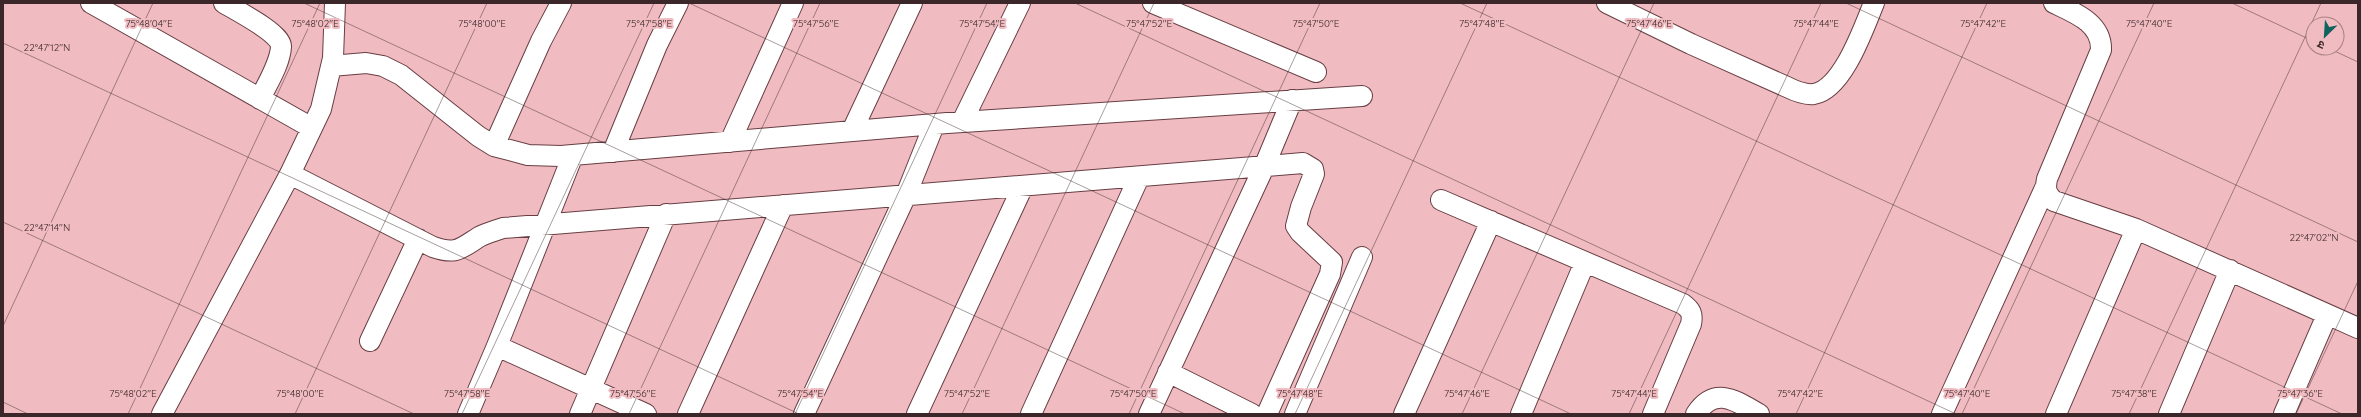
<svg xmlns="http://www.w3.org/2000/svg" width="2361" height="417" font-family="Quicksand,'Noto Sans Devanagari',sans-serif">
  <rect width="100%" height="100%" fill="#f0bcc1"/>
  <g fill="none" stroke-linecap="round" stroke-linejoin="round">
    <defs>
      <path id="minor" d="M 91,3 L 312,128
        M 224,3 C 235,10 283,34 281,47 C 280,64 267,84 260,99
        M 1153,3 L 1316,72
        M 1607,3 L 1691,44 L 1787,87 C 1795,91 1805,95 1814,94 C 1843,89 1864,27 1874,3
        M 2054,3 C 2075,13 2102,23 2101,50 L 2047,179 C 2045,189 2046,194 2054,201 L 2136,229 L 2358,328
        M 331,66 L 366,63 L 383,66 L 401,75 L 478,136 L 494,146 L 528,155 L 561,156 L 947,123 L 1362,96
        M 962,122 L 1020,3
        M 852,131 L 912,3
        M 730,142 L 793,3
        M 494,146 L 541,41 L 561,3
        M 613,152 L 657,45 L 678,3
        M 290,174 L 433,247 C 456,255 460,249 479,237 C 486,233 495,231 503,228 L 1303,163 L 1313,169 L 1314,174 L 1301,207 L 1296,226 L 1300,232 L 1332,262 L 1330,274 L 1267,414
        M 1441,200 L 1683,304 C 1691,310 1693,314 1691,324 L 1653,414
        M 370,341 L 418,239
        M 497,346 L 646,414
        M 1168,372 L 1252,414
        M 162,414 L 290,174 L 321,109 L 333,58 L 335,3
        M 468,414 L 497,346 L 573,155
        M 580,414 L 666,214
        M 688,414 L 783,205
        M 804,414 L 906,195 L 934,125
        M 917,414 L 1023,186
        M 1031,414 L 1139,177
        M 1149,414 L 1264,167 L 1292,100
        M 1295,414 L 1362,257
        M 1404,414 L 1491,221
        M 1521,414 L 1585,262
        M 1696,414 C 1715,385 1736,401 1759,414
        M 1942,414 L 2045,188
        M 2056,414 L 2136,229
        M 2169,414 L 2230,270
        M 2284,414 L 2327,315"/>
    </defs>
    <use href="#minor" stroke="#683e43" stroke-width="22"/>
    <use href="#minor" stroke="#fff" stroke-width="20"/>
  </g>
  <path fill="none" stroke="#3b2729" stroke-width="1" stroke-opacity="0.45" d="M 304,3 L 1185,414M 689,3 L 1571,414M 1075,3 L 1956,414M 1460,3 L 2342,414M 1846,3 L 2358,242M 2232,3 L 2313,41M 3,43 L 799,414M 2328,48 L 2358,62M 3,222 L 414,414M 3,326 L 153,3M 3,402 L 28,414M 128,414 L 320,3M 295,414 L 487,3M 462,414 L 654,3M 629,414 L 820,3M 795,414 L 987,3M 962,414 L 1154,3M 1129,414 L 1320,3M 1295,414 L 1487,3M 1462,414 L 1654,3M 1629,414 L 1821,3M 1796,414 L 1987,3M 1962,414 L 2154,3M 2129,414 L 2321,3M 2296,414 L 2358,281"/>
  <g font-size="10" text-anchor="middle" fill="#3b2729" stroke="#f0bcc1" stroke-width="4" stroke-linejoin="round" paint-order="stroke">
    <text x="149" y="27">75°48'04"E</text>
    <text x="315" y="27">75°48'02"E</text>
    <text x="482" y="27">75°48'00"E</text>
    <text x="649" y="27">75°47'58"E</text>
    <text x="816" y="27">75°47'56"E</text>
    <text x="982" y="27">75°47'54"E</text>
    <text x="1149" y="27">75°47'52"E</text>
    <text x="1316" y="27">75°47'50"E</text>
    <text x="1482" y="27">75°47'48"E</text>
    <text x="1649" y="27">75°47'46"E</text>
    <text x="1816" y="27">75°47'44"E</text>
    <text x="1983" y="27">75°47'42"E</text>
    <text x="2149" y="27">75°47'40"E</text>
    <text x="47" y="51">22°47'12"N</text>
    <text x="47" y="231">22°47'14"N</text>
    <text x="2314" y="241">22°47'02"N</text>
    <text x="133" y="397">75°48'02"E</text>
    <text x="300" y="397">75°48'00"E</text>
    <text x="467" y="397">75°47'58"E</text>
    <text x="633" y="397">75°47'56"E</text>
    <text x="800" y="397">75°47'54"E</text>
    <text x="967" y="397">75°47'52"E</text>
    <text x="1133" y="397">75°47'50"E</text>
    <text x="1300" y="397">75°47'48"E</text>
    <text x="1467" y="397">75°47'46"E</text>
    <text x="1634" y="397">75°47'44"E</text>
    <text x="1800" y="397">75°47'42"E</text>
    <text x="1967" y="397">75°47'40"E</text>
    <text x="2134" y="397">75°47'38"E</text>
    <text x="2300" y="397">75°47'36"E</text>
  </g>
  <rect width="2361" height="417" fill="none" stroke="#3b2729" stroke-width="8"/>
  <g transform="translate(2325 36) rotate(205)"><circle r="19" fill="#f0bcc1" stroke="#a88084"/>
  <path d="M0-3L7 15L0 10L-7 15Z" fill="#12625f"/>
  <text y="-6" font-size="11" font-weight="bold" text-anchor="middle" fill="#3b2729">उ</text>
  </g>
</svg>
